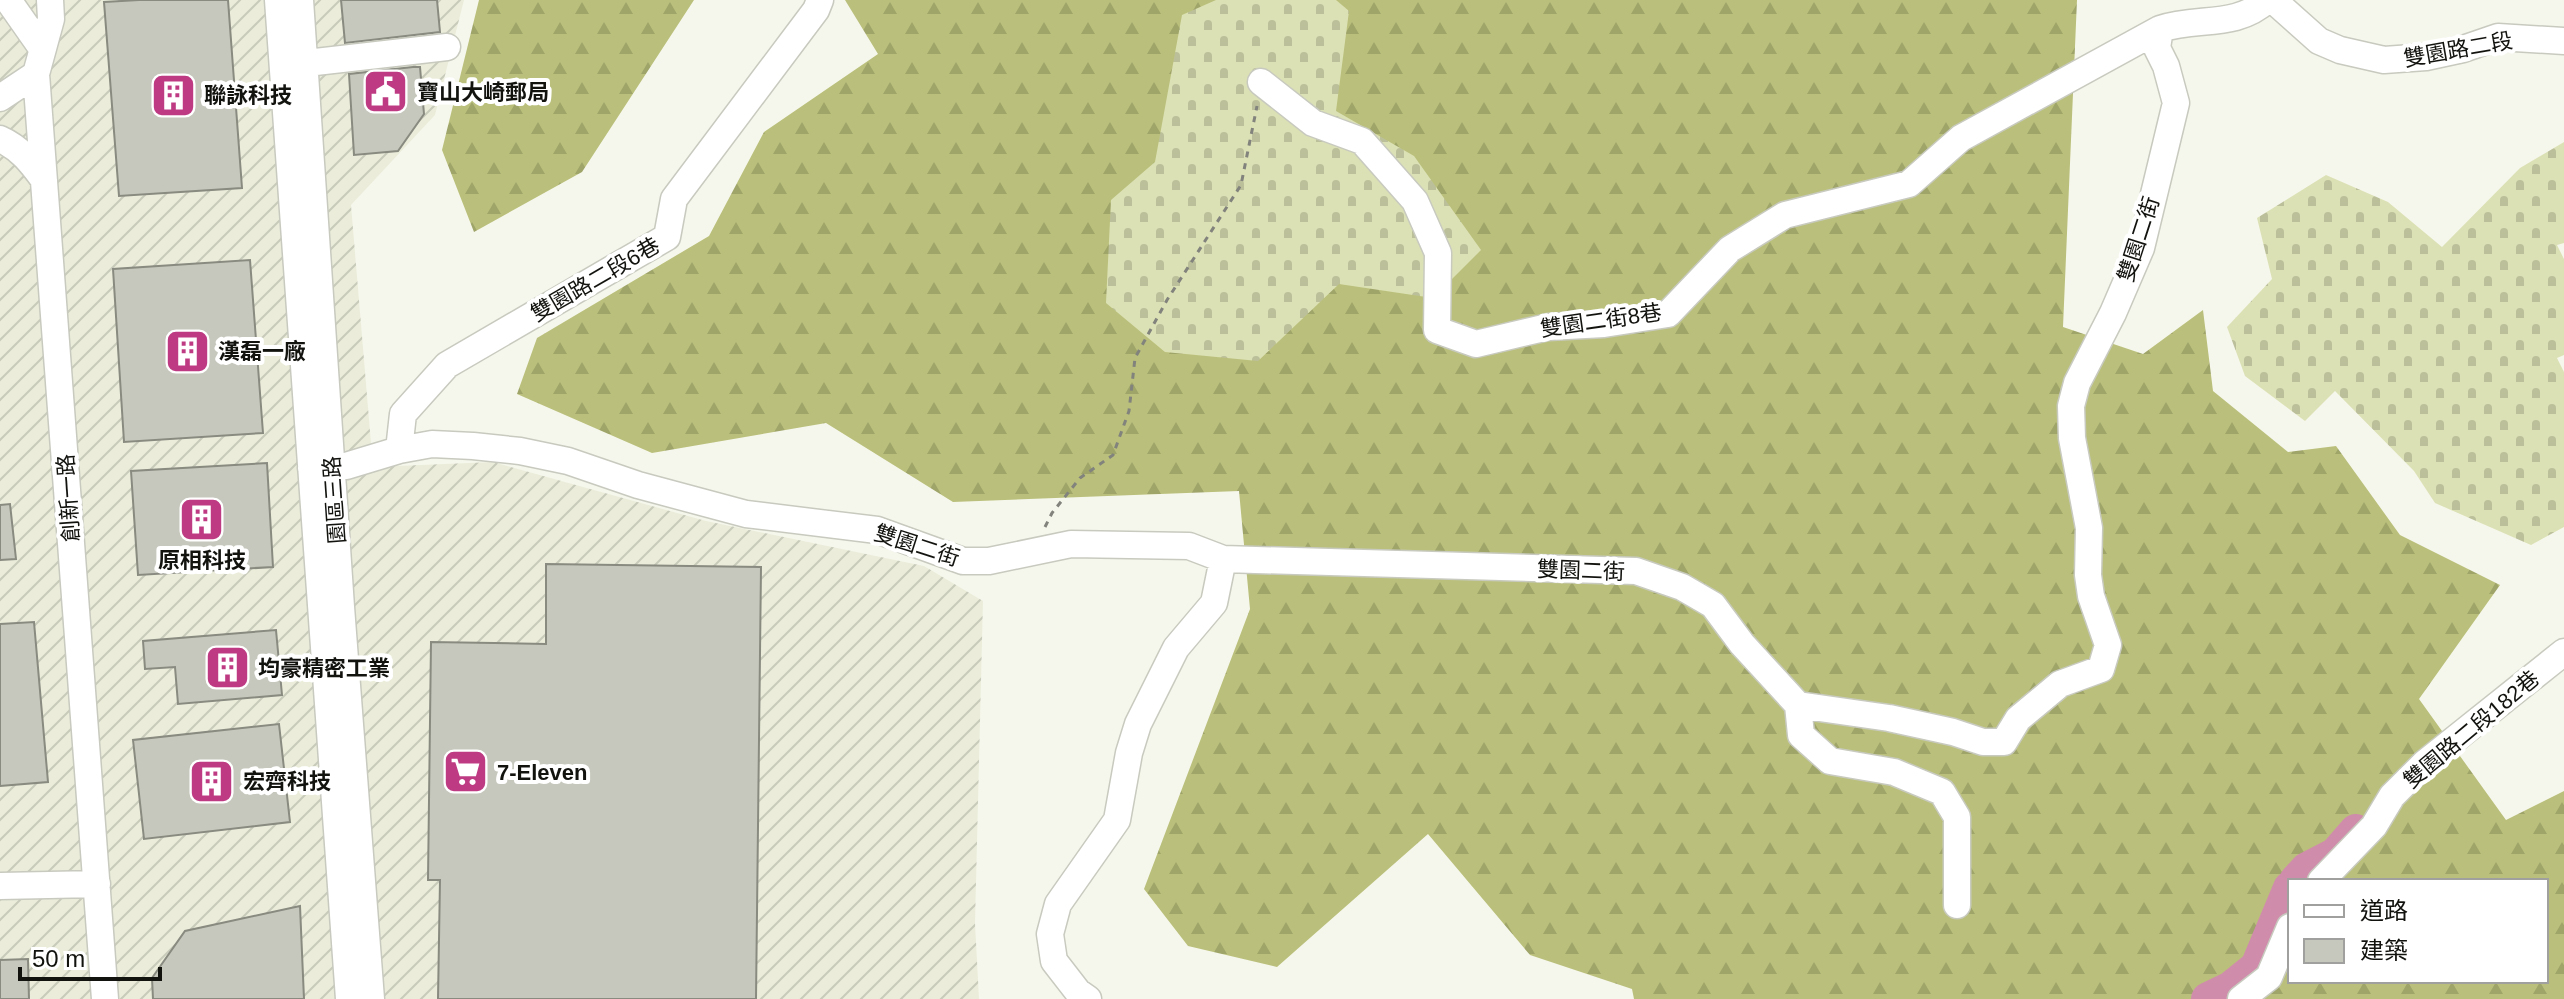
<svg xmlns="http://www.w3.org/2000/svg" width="2564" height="999" font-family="Helvetica,'Noto Sans TC',sans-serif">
  <defs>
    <pattern id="industrial-furrows" width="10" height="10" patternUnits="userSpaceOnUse" patternTransform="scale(2)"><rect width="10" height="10" fill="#ebedda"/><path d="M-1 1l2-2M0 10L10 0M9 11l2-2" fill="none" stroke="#c8caba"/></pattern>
    <pattern id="forest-firs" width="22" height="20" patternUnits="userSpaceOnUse" patternTransform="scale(2)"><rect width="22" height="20" fill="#bac07b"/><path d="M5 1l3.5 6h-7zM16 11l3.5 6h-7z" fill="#9fa469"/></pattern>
    <pattern id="cemetery-stones" width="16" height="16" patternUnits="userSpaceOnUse" patternTransform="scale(2)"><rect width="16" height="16" fill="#dce1b5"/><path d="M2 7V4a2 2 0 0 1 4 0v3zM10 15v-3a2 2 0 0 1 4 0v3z" fill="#bcc09a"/></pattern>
  </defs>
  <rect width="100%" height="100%" fill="#f6f7ec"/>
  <path fill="url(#industrial-furrows)" d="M 0,0 L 464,0 L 435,115 L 351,205 L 373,467 L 493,462 L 706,521 L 924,566 L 983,601 L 975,923 L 979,999 L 0,999 Z"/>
  <path fill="url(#forest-firs)" fill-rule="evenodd" d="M 479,0 L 694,0 L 582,172 L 474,232 L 442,150 Z
    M 845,0 L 2077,0 L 2063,327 L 2143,354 L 2203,310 L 2213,391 L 2288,452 L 2336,446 L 2400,535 L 2500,585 L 2419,699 L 2506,820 L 2564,791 L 2564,999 L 1634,999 L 1632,989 L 1530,955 L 1428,834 L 1277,967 L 1188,946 L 1144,889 L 1250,609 L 1239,491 L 953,502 L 826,423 L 652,453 L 517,394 L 537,338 L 709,236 L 764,132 L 878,54 ZM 2290,881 L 2546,881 L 2546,981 L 2290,981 Z"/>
  <path fill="url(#cemetery-stones)" d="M 1216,0 L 1336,0 L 1349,11 L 1336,111 L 1414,156 L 1481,250 L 1433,298 L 1339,284 L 1258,361 L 1165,352 L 1106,303 L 1111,200 L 1155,162 L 1182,15 Z
    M 2564,142 L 2564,243 L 2557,245 L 2564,259 L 2564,355 L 2557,358 L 2564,372 L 2564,527 L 2531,545 L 2435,503 L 2414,471 L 2335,391 L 2305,421 L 2245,376 L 2227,327 L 2272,279 L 2257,218 L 2326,175 L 2388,202 L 2442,247 L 2520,168 Z"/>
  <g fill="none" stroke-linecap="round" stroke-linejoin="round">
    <path stroke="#d08cab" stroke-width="34" d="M 2296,881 L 2307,869 L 2336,854 L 2356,831
      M 2208,999 L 2231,988 L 2257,967 L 2290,888"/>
  </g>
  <path fill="#c6c8bd" stroke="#898a80" stroke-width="2" d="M 139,0 L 228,0 L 242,188 L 119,196 L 104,2 Z
    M 341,0 L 437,0 L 440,32 L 345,43 Z
    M 413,67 L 420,67 L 424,114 L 398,151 L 354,155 L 349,74 Z
    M 250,260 L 263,433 L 124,442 L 113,269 Z
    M 267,463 L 273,567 L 138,575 L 131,471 Z
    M 10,504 L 16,559 L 0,560 L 0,505 Z
    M 546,564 L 761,567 L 756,999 L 438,999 L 440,880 L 428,880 L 431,642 L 546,644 Z
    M 34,622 L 48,782 L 0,786 L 0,624 Z
    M 276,630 L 282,695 L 178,704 L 175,667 L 145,669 L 143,641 Z
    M 279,724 L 290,822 L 144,839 L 133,740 Z
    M 300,906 L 304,999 L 153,999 L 152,978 L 185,931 Z
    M 28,959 L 29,999 L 0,999 L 0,960 Z"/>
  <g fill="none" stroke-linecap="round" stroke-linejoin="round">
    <defs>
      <path id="minor" d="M 8,0 L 41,47
        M 50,0 L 51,19 L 36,74 L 105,999
        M 278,0 L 349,999
        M 300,0 L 341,607 L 371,999
        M 2273,0 L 2319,41 L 2340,50 L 2384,60 L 2426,57 L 2463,49 L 2498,37 L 2564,41
        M 289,65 L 447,47
        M 1261,82 L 1313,123 L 1362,141 L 1415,201 L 1438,253 L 1437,330 L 1476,344 L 1548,327 L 1604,324 L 1668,314 L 1730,249 L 1785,215 L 1909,184 L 1961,138 L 2160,29
        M 0,98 L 36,74
        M 0,139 C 20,148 31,162 44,180
        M 399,450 L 403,414 L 447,365 L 667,237 L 674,199 L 816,10 L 820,0
        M 311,468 L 346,466 L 399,450 L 432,444 L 473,446 L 520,451 L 568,461 L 638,485 L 746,514 L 877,530 L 963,561 L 989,561 L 1071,544 L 1189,546 L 1223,559 L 1636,571 L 1682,587 L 1713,605 L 1742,644 L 1798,705 L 1889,718 L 1953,732 L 1983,742 L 2004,742 L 2018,719 L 2060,684 L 2101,669 L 2108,645 L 2091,596 L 2088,575 L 2089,528 L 2072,438 L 2071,406 L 2077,383 L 2113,313 L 2141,248 L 2176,103 L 2166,66 L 2157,48 L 2160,29 C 2198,16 2235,29 2267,0
        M 1798,705 L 1801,735 L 1830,761 L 1894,772 L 1942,792 L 1957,817 L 1957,905
        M 2321,881 L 2374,826 L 2392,796 L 2425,763 L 2564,652
        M 0,886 L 97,884
        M 1088,999 L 1078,992 L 1054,961 L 1050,934 L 1058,904 L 1117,820 L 1129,753 L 1138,724 L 1176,648 L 1214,603 L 1223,559
        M 2241,999 L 2269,977 L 2290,927"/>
    </defs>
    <use href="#minor" stroke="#c8cabf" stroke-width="29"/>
    <path stroke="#82837c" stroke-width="3" stroke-dasharray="6 6" stroke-linecap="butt" d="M 1045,527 L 1052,513 L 1080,478 L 1113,455 L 1129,411 L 1135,358 L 1167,300 L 1241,185 L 1257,106"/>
    <use href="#minor" stroke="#fff" stroke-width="26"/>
  </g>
  <defs>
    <symbol id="civic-square" viewBox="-11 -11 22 22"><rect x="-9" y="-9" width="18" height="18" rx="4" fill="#be3b83" stroke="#fff"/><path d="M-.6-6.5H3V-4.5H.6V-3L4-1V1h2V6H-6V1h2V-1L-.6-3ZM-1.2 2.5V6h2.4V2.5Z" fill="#fff"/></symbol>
    <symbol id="building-square" viewBox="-11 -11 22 22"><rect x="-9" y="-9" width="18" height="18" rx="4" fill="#be3b83" stroke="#fff"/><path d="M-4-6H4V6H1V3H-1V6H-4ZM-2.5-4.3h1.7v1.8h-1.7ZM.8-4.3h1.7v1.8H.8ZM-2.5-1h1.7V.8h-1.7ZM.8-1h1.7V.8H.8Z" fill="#fff"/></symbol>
    <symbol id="supermarket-square" viewBox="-11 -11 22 22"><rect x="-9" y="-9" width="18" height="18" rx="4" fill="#be3b83" stroke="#fff"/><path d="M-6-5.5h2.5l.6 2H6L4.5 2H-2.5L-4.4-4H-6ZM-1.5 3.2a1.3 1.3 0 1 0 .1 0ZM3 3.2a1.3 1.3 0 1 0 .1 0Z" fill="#fff"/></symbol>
  </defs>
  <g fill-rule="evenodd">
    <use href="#civic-square" x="360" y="66" width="51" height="51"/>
    <use href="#building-square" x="148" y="70" width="51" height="51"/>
    <use href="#building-square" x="162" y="326" width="51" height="51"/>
    <use href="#building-square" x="176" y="494" width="51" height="51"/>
    <use href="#building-square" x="202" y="642" width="51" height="51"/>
    <use href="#supermarket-square" x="440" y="746" width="51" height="51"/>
    <use href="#building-square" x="186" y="756" width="51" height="51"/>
  </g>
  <g text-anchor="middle" stroke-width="8" stroke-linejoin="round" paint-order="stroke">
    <g font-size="22" fill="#12120f" stroke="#fff">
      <text transform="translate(2458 49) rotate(-10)" y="8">雙園路二段</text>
      <text transform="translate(2138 239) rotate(-72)" y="8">雙園二街</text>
      <text transform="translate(595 279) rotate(-30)" y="8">雙園路二段6巷</text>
      <text transform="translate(1601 320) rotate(-8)" y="8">雙園二街8巷</text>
      <text transform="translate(68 498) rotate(-94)" y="8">創新一路</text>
      <text transform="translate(334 500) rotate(-94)" y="8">園區三路</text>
      <text transform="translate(917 545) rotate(18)" y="8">雙園二街</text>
      <text transform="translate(1581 570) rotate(2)" y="8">雙園二街</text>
      <text transform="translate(2471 729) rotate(-40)" y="8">雙園路二段182巷</text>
    </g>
    <g font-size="22" font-weight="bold" fill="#12120f" stroke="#fff" text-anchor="start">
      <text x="417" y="100">寶山大崎郵局</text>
      <text x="204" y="103">聯詠科技</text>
      <text x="218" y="359">漢磊一廠</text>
      <text x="202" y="568" text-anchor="middle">原相科技</text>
      <text x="258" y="676">均豪精密工業</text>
      <text x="497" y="780">7-Eleven</text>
      <text x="243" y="789">宏齊科技</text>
    </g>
  </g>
  <rect x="2288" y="879" width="260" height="104" fill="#ffffff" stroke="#a0a09f" stroke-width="2"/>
  <rect x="2304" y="905" width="40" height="12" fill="#ffffff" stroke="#a0a09f" stroke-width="2"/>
  <text x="2360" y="919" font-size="24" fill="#12120f">道路</text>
  <rect x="2304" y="939" width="40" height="24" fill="#c6c8bd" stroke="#a0a09f" stroke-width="2"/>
  <text x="2360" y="959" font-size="24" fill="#12120f">建築</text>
  <path d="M20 967v12h140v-12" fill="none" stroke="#12120f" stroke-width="4"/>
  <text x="32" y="967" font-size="24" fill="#12120f" stroke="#ffffff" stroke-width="6" paint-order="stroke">50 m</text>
</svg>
